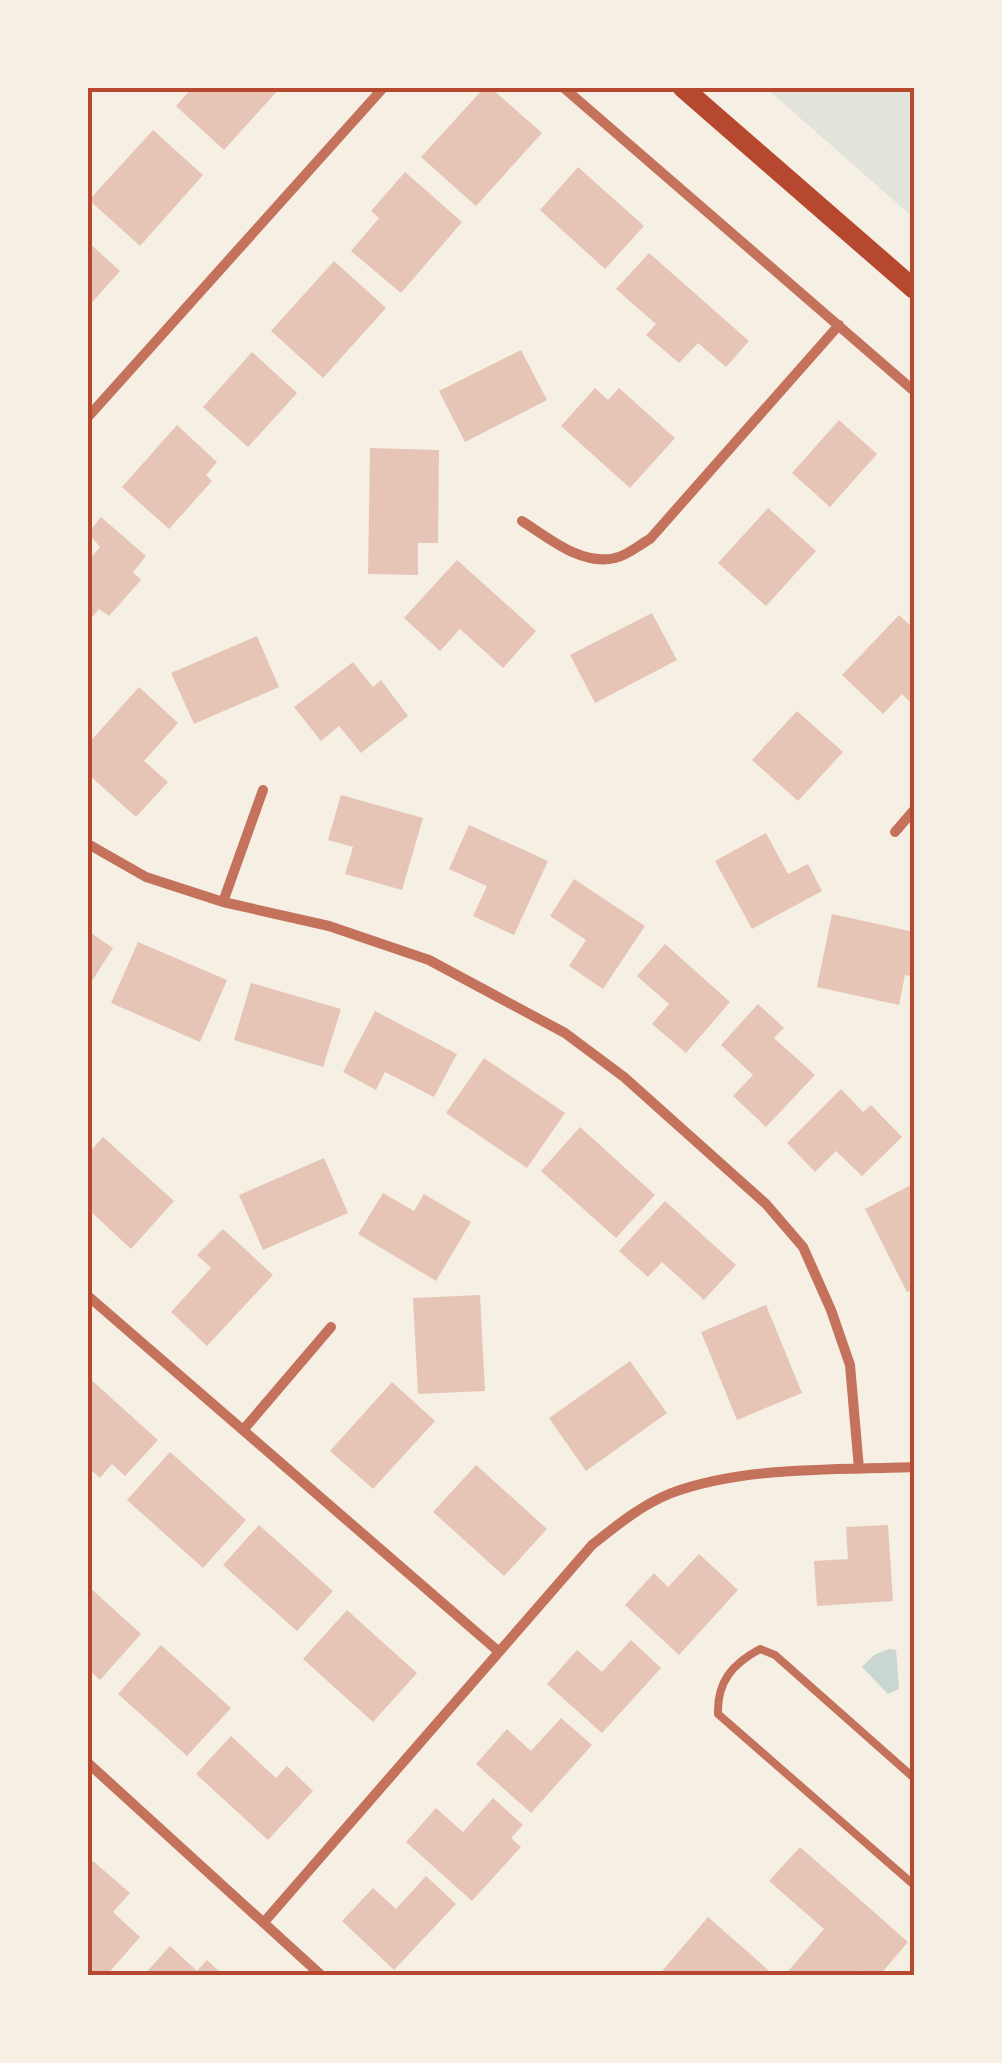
<svg xmlns="http://www.w3.org/2000/svg" width="1002" height="2063" viewBox="0 0 1002 2063" font-family="'Exo 2',sans-serif">
<style>
.green{fill:#e2e4dc}
.water{fill:#c9d6d2}
.building{fill:#e6c5b7}
.lines{fill:none;stroke-linecap:round;stroke-linejoin:round}
.service{stroke:#c5725c;stroke-width:8}
.minor{stroke:#c5725c;stroke-width:10}
.secondary{stroke:#b5482f;stroke-width:20}
.neatline{fill:none;stroke:#b5482f;stroke-width:4}
</style>
<rect width="100%" height="100%" fill="#f6efe4"/>
<path class="green" d="M766,88H914V218Z"/>
<path class="water" d="M889,1649L896,1650L899,1689L888,1694L862,1667L874,1655Z"/>
<path class="building" d="M192,88H280L224,150L176,106Z
M484,88H491L542,133L476,206L421,157Z
M153,130L203,175L140,246L89,200Z
M578,167L644,226L605,269L540,210Z
M405,172L462,222L401,293L351,251L379,218L371,211Z
M88,242L120,271L88,307Z
M649,253L749,341L726,367L698,343L679,363L646,335L656,324L616,289Z
M334,261L386,308L323,378L271,331Z
M521,350L547,400L465,442L439,391Z
M252,352L297,393L248,447L203,407Z
M595,388L608,400L619,388L675,438L630,488L561,426Z
M839,420L877,454L830,507L792,473Z
M177,425L217,462L206,475L212,481L169,529L122,487Z
M370,448L439,450L438,543H418V575L368,574Z
M768,508L816,551L766,606L718,563Z
M101,517L146,556L133,572L141,580L109,616L99,609L88,622V561L100,547L88,533Z
M457,560L536,631L503,668L460,629L440,651L404,618Z
M652,613L677,660L595,703L570,655Z
M899,615L914,629V706L902,694L883,714L842,675Z
M257,636L279,687L194,724L171,673Z
M353,662L373,687L381,680L408,716L361,753L339,726L321,741L294,707Z
M139,687L178,723L144,761L168,782L136,817L88,774V744Z
M797,711L843,752L798,801L752,760Z
M341,795L423,818L402,890L345,874L353,847L328,840Z
M469,825L548,861L514,935L473,916L487,886L449,869Z
M766,833L788,874L808,864L822,891L752,929L715,861Z
M574,879L645,926L603,989L569,966L586,940L550,916Z
M832,914L914,932V977L905,975L899,1005L817,987Z
M88,931L113,948L88,987Z
M138,942L227,980L200,1042L111,1003Z
M665,944L730,1002L686,1053L652,1024L669,1004L637,976Z
M251,983L341,1009L323,1067L234,1040Z
M758,1004L784,1028L774,1038L815,1075L766,1127L733,1096L753,1075L721,1045Z
M375,1011L457,1054L434,1097L385,1072L376,1090L343,1072Z
M484,1058L565,1113L527,1168L446,1113Z
M841,1089L863,1112L871,1105L902,1137L862,1176L836,1151L815,1172L787,1143Z
M580,1127L655,1195L616,1238L541,1171Z
M103,1137L174,1201L131,1249L88,1209V1154Z
M324,1158L348,1213L263,1250L239,1195Z
M911,1185L914,1192V1289L907,1292L865,1209Z
M383,1193L414,1211L424,1194L471,1222L436,1281L358,1234Z
M665,1201L736,1265L704,1300L662,1262L648,1277L619,1251Z
M223,1229L273,1275L207,1346L171,1312L211,1268L197,1255Z
M480,1295L485,1391L418,1394L413,1298Z
M766,1305L802,1393L737,1420L701,1332Z
M630,1361L667,1413L586,1471L549,1418Z
M88,1377L158,1440L125,1476L112,1464L100,1478L88,1467Z
M392,1382L435,1421L373,1489L330,1451Z
M170,1452L246,1520L203,1568L127,1500Z
M476,1465L547,1529L504,1576L433,1512Z
M259,1525L333,1591L297,1631L223,1565Z
M888,1525L893,1601L817,1606L814,1561L848,1559L846,1527Z
M699,1554L738,1590L679,1655L625,1605L654,1573L668,1587Z
M88,1586L141,1634L100,1680L88,1669Z
M347,1610L417,1673L373,1722L303,1659Z
M631,1640L661,1668L602,1733L547,1684L577,1650L602,1672Z
M161,1645L231,1708L187,1756L118,1694Z
M561,1718L592,1745L531,1813L476,1764L507,1729L531,1751Z
M231,1736L276,1778L287,1766L313,1791L268,1840L196,1774Z
M493,1798L523,1825L511,1838L521,1847L472,1901L406,1842L436,1808L463,1832Z
M800,1847L908,1942L879,1976H865L858,1970L853,1976H784L824,1929L769,1881Z
M93,1861L130,1893L113,1912L140,1937L106,1976H92L88,1972V1867Z
M426,1876L456,1904L394,1970L342,1921L373,1888L396,1909Z
M708,1917L775,1976H658Z
M170,1946L197,1971L207,1960L224,1976H143Z"/>
<g class="lines">
<path class="service" d="M914,1778L775,1655L760,1649C732,1664 717,1682 718,1714L914,1885"/>
<path class="minor" d="M564,88L914,391
M88,417L383,88
M522,521C549,538 581,566 615,558C627,556 639,545 650,539L839,325
M895,832L914,810
M88,844L146,877L223,902L329,926L429,960L565,1033L624,1077L766,1204L803,1247L831,1310L850,1365L859,1469
M223,902L263,790
M88,1296L498,1651
M244,1429L331,1327
M88,1763L322,1976
M265,1921L592,1545C616,1526 640,1506 669,1494C741,1466 838,1470 914,1467"/>
<path class="secondary" d="M683,88L914,289"/>
</g>
<rect width="1002" height="2063" fill="none" stroke="#f6efe4" stroke-width="180"/>
<rect x="90" y="90" width="822" height="1883" class="neatline"/>
</svg>
